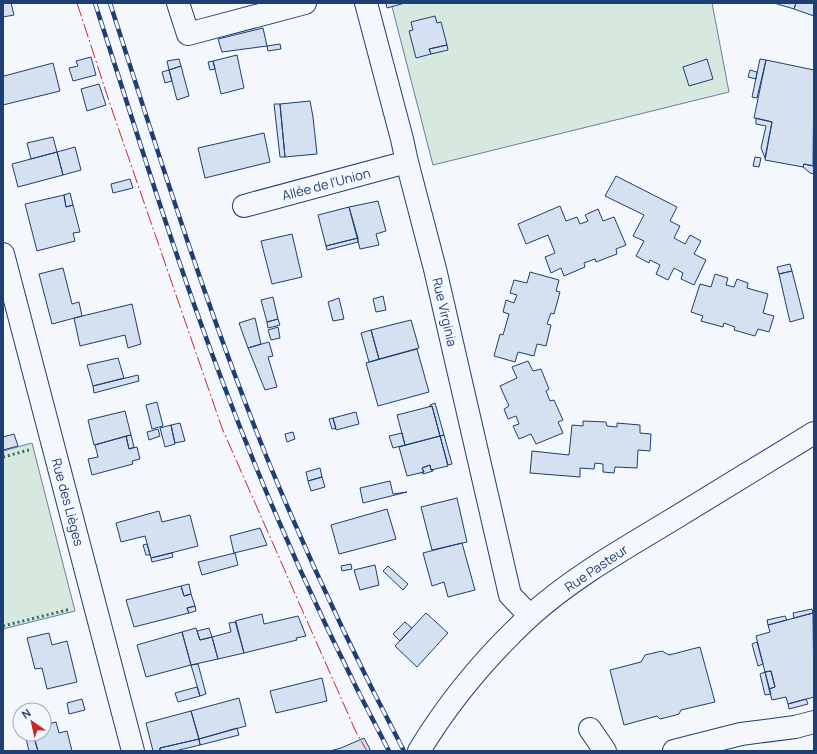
<svg xmlns="http://www.w3.org/2000/svg" width="817" height="754" viewBox="0 0 817 754" font-family="Manrope,sans-serif">
<style>
.green{fill:#d7e8df;stroke:#687fa3}
.building{fill:#d5e0f0;stroke:#1d3f73}
.lines{fill:none;stroke-linecap:round;stroke-linejoin:round}
.minor-casing{stroke:#1d3f73;stroke-width:24}
.minor{stroke:#f4f7fb;stroke-width:22}
.rail-casing{stroke:#1d3f73;stroke-width:4.5}
.rail{stroke:#f4f7fb;stroke-width:3;stroke-dasharray:9;stroke-linecap:butt}
.hedge{stroke:#2c6c60;stroke-width:3;stroke-dasharray:2 3;stroke-linecap:butt}
.power{stroke:#c62828;stroke-width:1;stroke-dasharray:14 3 2 3;stroke-linecap:butt}
.labels{text-anchor:middle;stroke-width:3;stroke-linejoin:round;paint-order:stroke}
.street-label{font-size:13px;fill:#1d3f73;stroke:#f4f7fb}
</style>
<rect width="100%" height="100%" fill="#f4f7fb"/>
<path class="green" d="M391,3H712L729,92L433,165Z
M32,443L75,611L3,629V451Z"/>
<path class="building" d="M3,3H11L14,15L3,17Z
M386,3H405L387,8Z
M774,3H796L794,9Z
M796,3H814V16L794,9Z
M435,16L437,23L441,22L447,45L429,49L431,54L416,58L409,31L413,30L411,22Z
M263,28L267,46L222,52L218,39Z
M280,44L281,49L268,51L267,46Z
M447,45L448,50L431,54L429,49Z
M237,55L244,88L221,94L213,61Z
M91,57L96,75L73,81L69,68L78,66L76,61Z
M179,59L181,66L169,70L167,61Z
M707,59L713,79L689,86L683,67Z
M760,59L766,60L757,98L752,97Z
M766,60L814,70L813,166L804,164L803,167L765,160L772,122L754,118Z
M213,61L215,69L210,70L208,62Z
M53,63L60,91L3,105V74L4,76Z
M181,66L189,96L177,100L169,70Z
M169,70L172,81L165,83L162,72Z
M750,70L757,72L756,79L748,77Z
M99,84L106,105L87,111L81,89Z
M310,101L313,117L317,154L285,157L280,104Z
M274,104H280L285,157H280Z
M756,118L772,122L765,158L761,148L766,126L756,124Z
M264,133L270,162L205,178L198,148Z
M53,137L57,152L31,159L27,143Z
M75,147L81,170L63,175L57,152Z
M57,152L63,175L18,187L12,164Z
M755,157L761,158L759,167L753,166Z
M804,164L814,166V174L810,173L803,167Z
M616,176L677,207L670,221L680,226L674,238L685,244L690,235L701,241L694,254L706,260L694,285L681,279L683,273L674,268L668,280L656,274L660,265L650,260L649,263L636,256L644,241L633,236L644,215L605,196Z
M130,179L133,188L113,193L111,184Z
M70,193L73,205L66,207L64,195Z
M64,195L66,207L73,205L80,232L73,233L75,241L37,251L25,204Z
M378,201L386,231L376,234L379,245L360,249L349,207Z
M560,206L566,221L577,217L580,224L588,221L585,215L598,209L603,221L614,217L626,245L616,249L617,254L596,262L595,259L584,263L585,267L564,276L561,268L551,273L545,257L555,253L548,235L526,244L518,224Z
M349,207L358,238L326,246L318,215Z
M292,234L302,277L272,284L261,241Z
M358,238V242L327,250L326,246Z
M790,264L792,271L779,274L777,267Z
M63,268L72,304L79,302L82,316L52,324L39,274Z
M792,271L804,318L790,322L779,274Z
M530,272L559,280L556,291L560,292L554,314L551,313L547,324L551,325L546,346L537,344L534,356L518,352L515,362L494,356L500,334L503,335L509,314L503,312L506,300L514,303L517,295L510,293L514,280L527,283Z
M715,274L728,278L726,285L734,287L737,279L748,283L747,288L768,294L763,313L774,316L769,332L758,329L755,336L734,330L735,327L724,323L723,327L701,321L703,316L691,312L700,284L711,287Z
M383,296L386,310L376,312L373,299Z
M273,297L278,319L267,322L261,300Z
M339,298L344,319L333,321L328,302Z
M132,304L141,344L128,348L125,335L80,346L74,318Z
M255,318L261,344L248,348L239,323Z
M278,319L280,325L268,328L267,322Z
M411,320L419,348L379,359L371,330Z
M278,327L280,338L271,340L268,330Z
M371,330L379,359L369,362L361,333Z
M269,342L273,356L268,357L277,387L265,390L248,348Z
M417,349L429,392L378,406L366,363Z
M118,358L124,378L93,386L87,365Z
M528,361L533,371L541,369L549,389L546,391L550,401L554,400L563,420L558,422L563,433L536,444L531,434L519,439L513,426L519,424L516,416L508,419L504,409L509,406L500,386L517,378L512,367Z
M138,375L139,381L94,393L93,386Z
M157,402L163,426L152,429L146,405Z
M435,403L444,435L440,436L432,406L430,407V405Z
M432,406L440,436L405,445L397,415Z
M125,411L131,435L94,445L88,420Z
M356,412L359,424L336,430L333,418Z
M333,418L336,428L332,429L329,419Z
M583,421L606,422L607,426L617,427V423L640,425V433L651,434L650,451L638,450L637,468L615,467L614,473L603,472V464L595,463L594,469L580,468V477L530,473L532,451L569,455L572,425L583,426Z
M180,423L185,441L175,443L171,425Z
M171,425L175,444L165,447L160,428Z
M158,429L160,436L149,440L147,432Z
M293,432L295,439L287,442L285,434Z
M402,433L405,445L393,448L389,436Z
M14,434L18,446L3,450V437Z
M131,435L134,447L129,449L126,436Z
M444,435L452,464L448,465L440,436Z
M126,436L129,449L137,447L140,459L132,461L133,464L92,475L88,459L98,457L95,445Z
M440,436L448,466L431,470L430,465L422,468L424,472L407,476L399,447Z
M430,465L431,470H433V471L423,474L422,472H424L422,468Z
M320,468L322,477L308,481L306,472Z
M322,477L325,487L311,491L308,481Z
M390,481L393,494L407,492L363,503L360,488Z
M457,498L467,542L432,550L421,507Z
M387,509L396,539L339,554L331,525Z
M159,511L162,522L190,515L198,546L151,558L145,536L121,542L116,523Z
M260,528L267,545L234,553L230,536Z
M462,543L475,590L448,597L444,582L432,586L423,553Z
M147,544L150,555H146L143,545Z
M172,553L173,557L152,562L151,558Z
M235,553L238,565L202,575L198,562Z
M351,564L352,569L342,571L341,566Z
M375,565L379,585L360,590L354,570Z
M388,566L408,584L403,590L383,571Z
M189,584L191,594L184,596L181,586Z
M181,586L184,596L191,594L195,606L187,608L189,613L134,627L126,600Z
M195,606L196,611L189,613L187,608Z
M812,609L813,613L794,618L793,613Z
M426,613L448,633L417,667L395,646Z
M813,613L814,697L788,704L786,697L772,700L769,689L775,687L771,671L765,672L756,636L770,632L768,625Z
M262,614L264,624L298,616L306,636L296,638L297,640L244,653L235,621Z
M785,616L787,620L768,625L767,620Z
M236,622L244,653L218,659L212,637L231,632L229,623Z
M405,622L412,628L400,641L393,634Z
M196,628L200,640L212,637L218,659L191,665L182,632Z
M209,628L212,637L200,640L197,631Z
M182,632L191,665L146,677L137,645Z
M49,633L52,645L67,641L77,682L47,689L42,668L35,669L27,638Z
M757,642L763,664L758,666L752,644Z
M700,647L715,702L681,710L679,714L676,715L660,719L657,716L624,725L610,670L641,662L645,655L662,651L669,655Z
M198,664L206,694L200,696L191,665Z
M771,671L775,687L769,689L765,672Z
M765,672L771,694L765,695L760,674Z
M322,678L327,701L276,713L270,691Z
M197,687L200,696L178,702L175,693Z
M239,698L246,726L199,739L191,711Z
M82,699L85,710L69,714L67,703Z
M806,699L808,704L789,709L788,704Z
M191,711L199,739L160,748V751H153L146,723Z
M56,722L59,733L67,731L72,751H38L33,734H44V725Z
M237,728L239,735L200,745L199,739Z
M25,734H33L38,751H29Z
M364,738L370,749L369,751H330L341,748Z
M199,739L200,745L175,751H160V748Z"/>
<g class="lines">
<g class="minor-casing">
<path id="minor" d="M178,3L188,34L305,3
M366,3L402,139L407,162L435,269L510,595L530,616
M244,206L407,162
M3,254L133,751
M590,729L605,751
M419,751C449,701 487,656 530,616C572,578 622,550 670,521C718,492 766,462 814,433
M674,751L741,734L795,727L814,722"/>
</g>
<use href="#minor" class="minor"/>
<g class="rail-casing">
<path id="rail" d="M95,3C136,130 175,258 223,383C270,508 326,632 389,751
M110,3C159,156 207,309 267,458C308,558 354,656 404,751"/>
</g>
<use href="#rail" class="rail"/>
<path class="hedge" d="M3,457L29,450
M3,626L71,609"/>
<path class="power" d="M77,3L110,104L222,428L356,732L367,751"/>
</g>
<g class="labels">
<g class="street-label">
<text transform="translate(326 184) rotate(-15)" y="5">Allée de l'Union</text>
<text transform="translate(445 312) rotate(77)" y="5">Rue Virginia</text>
<text transform="translate(68 502) rotate(75)" y="5">Rue des Lièges</text>
<text transform="translate(596 568) rotate(-34)" y="5">Rue Pasteur</text>
</g>
</g>
<rect width="817" height="754" fill="none" stroke="#1d3f73" stroke-width="8"/>
<g transform="translate(32 722) rotate(326)"><circle r="19" fill="#f4f7fb" stroke="#9eadc5"/>
<path d="M0-3L7 15L0 10L-7 15Z" fill="#c62828"/>
<text y="-6" font-size="11" font-weight="bold" text-anchor="middle" fill="#1d3f73">N</text>
</g>
</svg>
